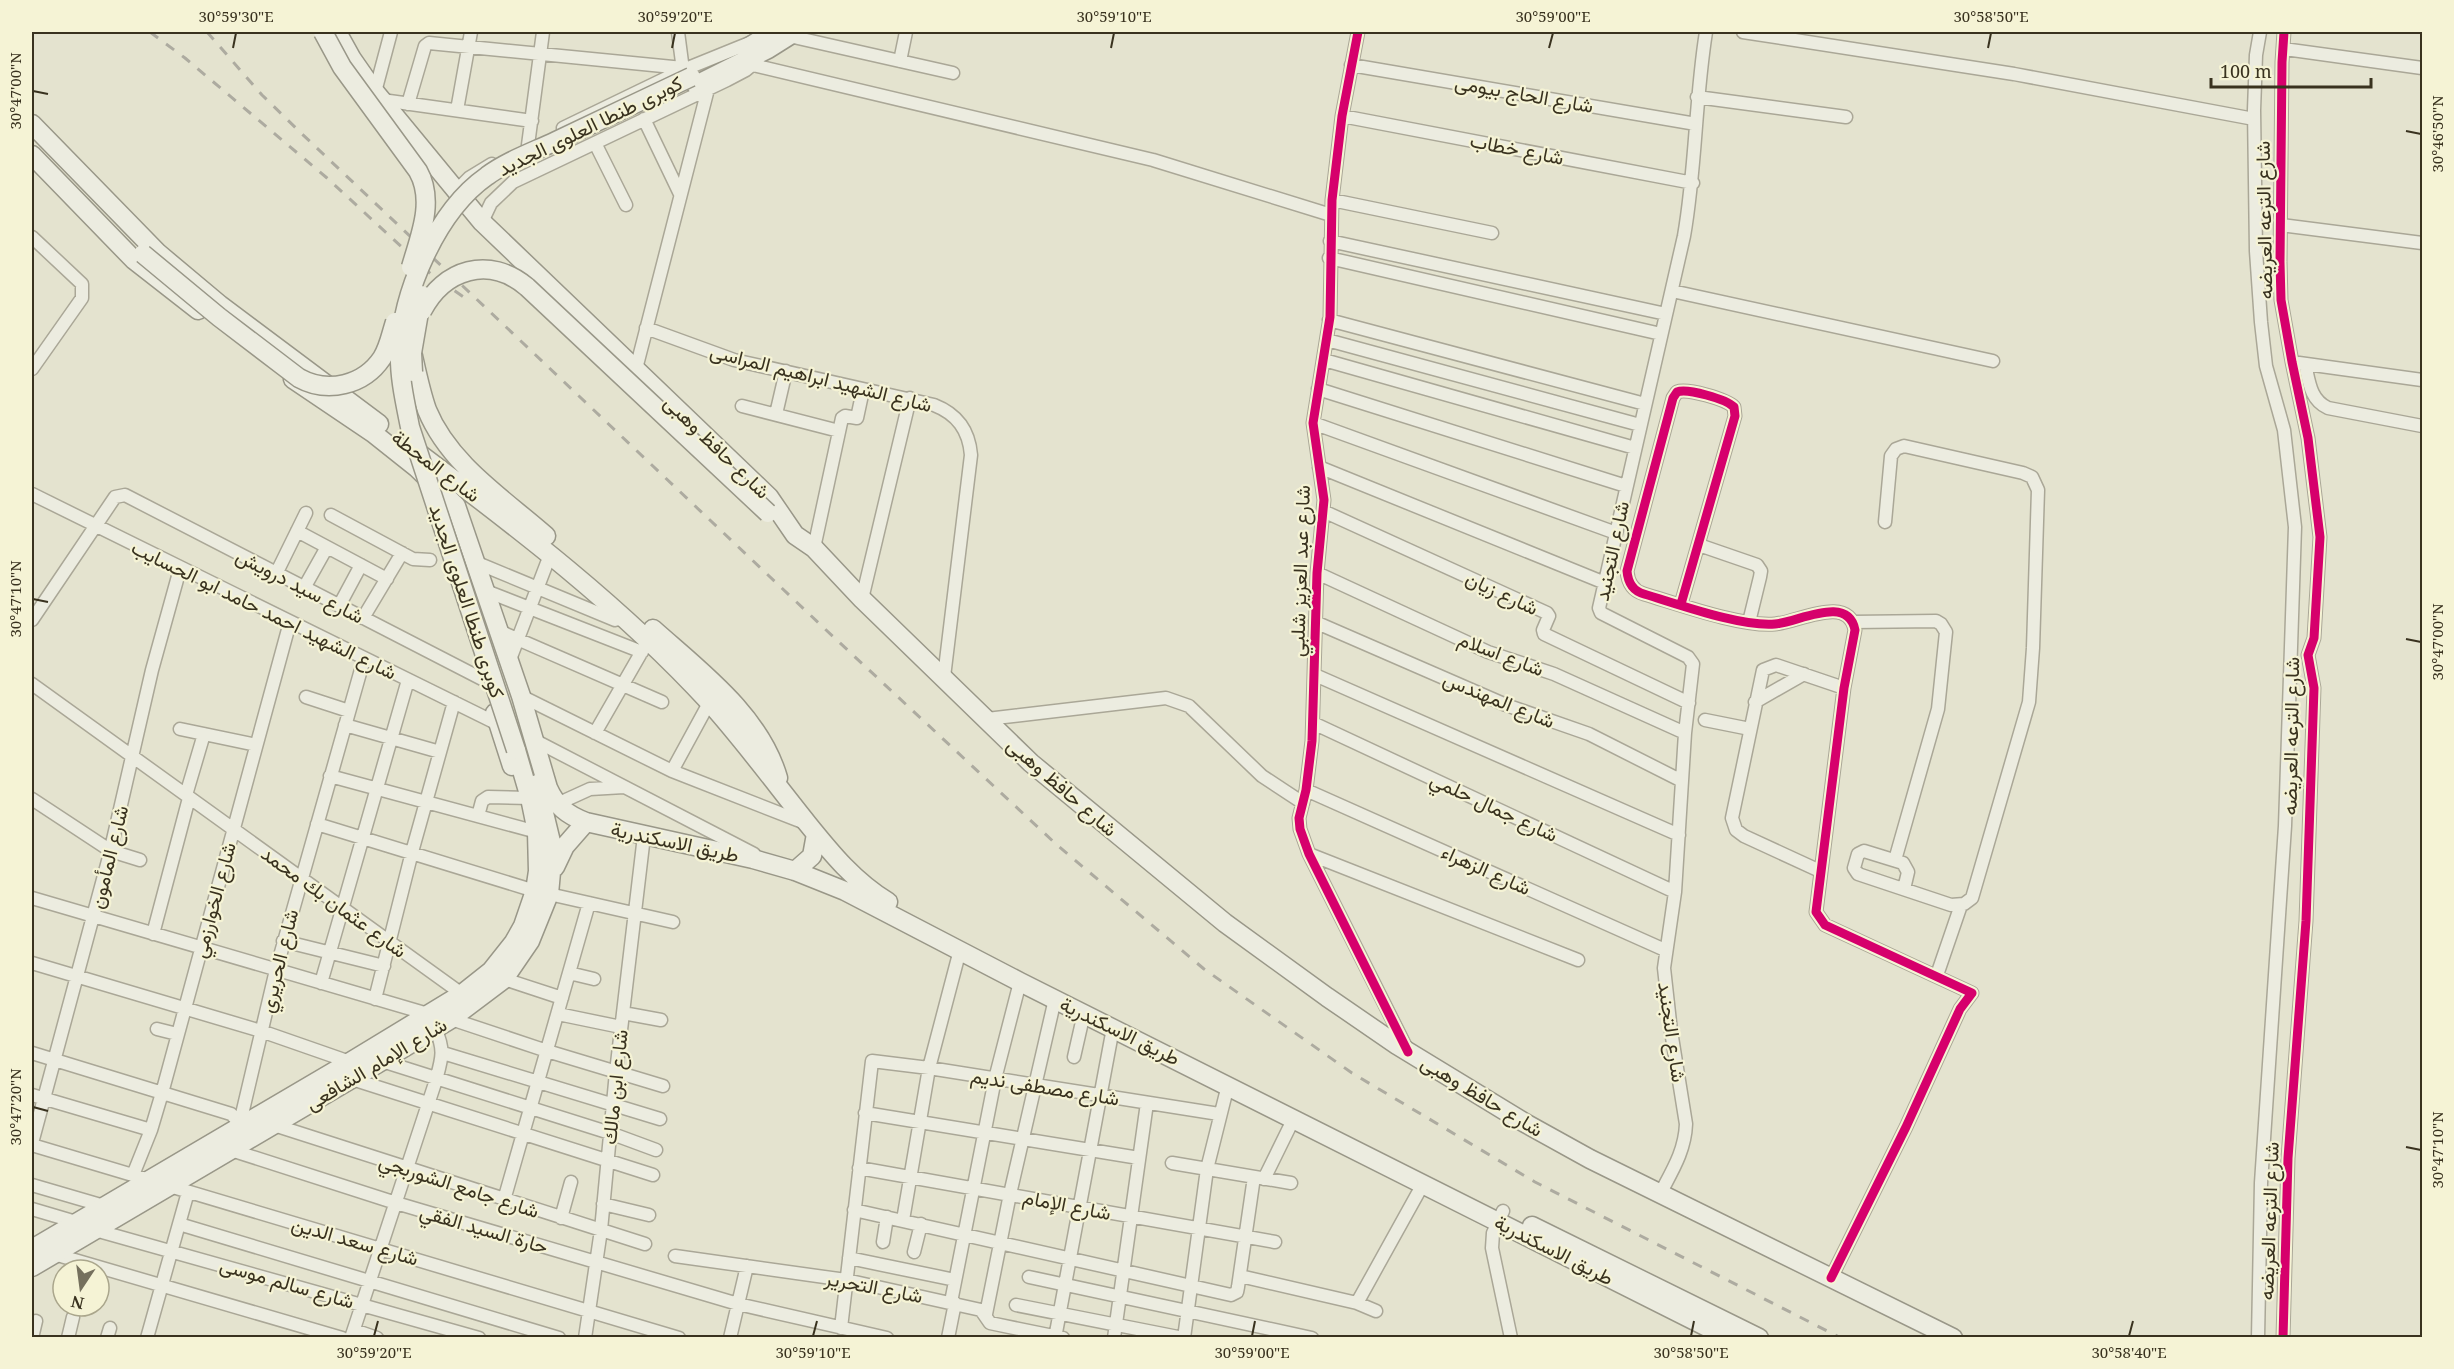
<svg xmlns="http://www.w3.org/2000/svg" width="2454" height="1369" viewBox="0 0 2454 1369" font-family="'Noto Serif',Vazirmatn,serif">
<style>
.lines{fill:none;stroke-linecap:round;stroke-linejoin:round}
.minor-casing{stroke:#aaa797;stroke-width:15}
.secondary-casing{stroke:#999788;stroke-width:21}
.minor{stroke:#ecece0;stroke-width:12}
.secondary{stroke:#ecece0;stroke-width:18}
.rail{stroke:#adaba0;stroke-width:3;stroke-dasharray:10 10;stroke-linecap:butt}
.secondary-bridge-casing{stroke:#999788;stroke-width:21;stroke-linecap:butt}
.secondary-bridge{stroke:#ecece0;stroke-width:18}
.cycleway-casing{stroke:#f5f3d5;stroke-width:13}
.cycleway{stroke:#d6006c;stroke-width:9}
.ticks{fill:none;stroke:#39321f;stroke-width:2}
.labels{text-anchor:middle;stroke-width:4.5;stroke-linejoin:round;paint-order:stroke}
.street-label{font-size:20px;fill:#39321f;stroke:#f5f3d5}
.neatline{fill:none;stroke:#39321f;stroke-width:2}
.ticks-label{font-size:15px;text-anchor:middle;fill:#39321f}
</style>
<rect width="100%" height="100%" fill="#e4e3cf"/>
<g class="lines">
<g class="minor-casing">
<path id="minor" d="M678,32L683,70
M1358,32L1342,116L1332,200L1330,317L1313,423L1324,500L1317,573L1312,741L1306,790L1299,818L1300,829L1309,854L1407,1049
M1743,32L2014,74L2254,119
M789,36L953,73
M2284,49L2422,68
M900,61L906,32
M753,65L1153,160L1331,215
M1351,65L1696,124
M375,92L391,32
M1697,97L1846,117
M382,100L532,121
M408,104L425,46L429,43L683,68
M457,110L471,32
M1342,116L1693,183
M644,119L680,194
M563,128L683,70L752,42
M595,143L626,205
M528,145L543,32
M456,191L469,178L492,164
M1332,200L1492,233
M482,222L491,203L513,182L727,80L746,70L758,60
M2281,225L2422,243
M32,237L82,284V298L32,369
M1330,241L1666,314
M1329,258L1661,334
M1672,291L1993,361
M1329,320L1645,404
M646,328L734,360L934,405C957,414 969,430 971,455L944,677
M1327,340L1640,425
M1324,360L1635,448
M2299,363L2422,380
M2305,364C2309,381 2310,400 2328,408L2422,426
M636,369L708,89
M1318,389L1626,486
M742,406L839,431
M776,414L786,371
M1313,423L1616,533
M1319,467L1605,583
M32,494L498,724
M1323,511L1547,613L1549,616L1543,630L1544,634L1689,703
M331,515L413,559L430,560
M1885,522L1891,456L1896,449L1904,446L2023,473L2032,477L2038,490L2033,648L2029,702L1972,898L1964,904L1951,905L1858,874L1854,868L1858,854L1864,851L1903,863L1908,872L1904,889
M297,531L387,579
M1699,545L1757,565L1761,571L1760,577L1749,622
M814,548L842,418L845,416L857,418L863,390
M475,562L615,620L624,618
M1317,573L1488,652L1554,674L1685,733
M276,574L306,513
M304,588L327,547
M486,591L642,652
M862,599L910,398
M1681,604L1735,416L1734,407C1726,399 1687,388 1677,392L1673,398L1627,571C1628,583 1633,591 1644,594C1678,604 1741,627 1775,624C1799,622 1848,594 1855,630L1844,688L1816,912L1825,925L1972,993L1960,1009L1906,1127L1831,1278
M339,606L361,565
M363,618L402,553
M32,620L115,497L125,495L484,680
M1315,622L1506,705L1589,734L1682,781
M1853,622L1936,621L1941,624L1946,632L1938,709L1895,860
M499,631L662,702
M509,662L550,555
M1315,675L1679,835
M32,684L462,994
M521,696L672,771L805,823
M306,697L349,711
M1755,702L1804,674
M987,719L1166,698L1189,706L1262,776L1303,803
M1705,720L1750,729
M1313,723L1675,892
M345,725L440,752
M180,729L256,745
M595,733L645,646
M534,740L754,854
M672,771L709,703
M330,776L537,832
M1306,790L1665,950
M186,795L204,734
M32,799L111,851L140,860
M557,804L590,789L624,787
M478,816L482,801L488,797L530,798
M317,824L535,891
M1309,854L1578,960
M1820,871L1744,836L1736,830L1732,818L1763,670L1776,665L1844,688
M549,894L673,922
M32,898L428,1014
M153,934L189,798
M283,941L384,966
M32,963L261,1031L350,1062
M569,973L594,979
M1937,975L1961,905
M504,979L562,998
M321,983L408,680
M375,999L412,852L454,702
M623,1013L661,1020
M558,1014L621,1027
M451,1019L547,1051L663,1086
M157,1029L177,1034
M32,1053L231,1114L236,1119L239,1127
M443,1053L660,1119
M1074,1057L1084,1013
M382,1061L610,1133L656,1150
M352,1079L653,1175
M32,1095L151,1130
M865,1113L1139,1158
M274,1125L645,1244
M239,1127L276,970L364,659
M32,1143L109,857L152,670L180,569
M32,1145L679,1338
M231,1150L396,1203L738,1304L887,1338
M1172,1163L1291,1183
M859,1168L1275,1242
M133,1175L151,1130L162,1093L290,622
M1264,1179L1294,1118
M32,1185L104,1206
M1660,1194C1672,1171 1685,1151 1686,1124L1671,1031L1664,968L1675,892L1685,733L1693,664L1688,657L1601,613L1599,608L1684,236C1696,168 1695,100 1706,32
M504,1200L589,903
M603,1204L649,1215
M32,1209L76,1222
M854,1210L1231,1295L1237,1292L1238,1287L1254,1177
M1503,1211L1493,1233L1492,1248L1511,1338
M561,1218L571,1182
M903,1220L929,1068L960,950
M179,1224L559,1338
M95,1230L479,1338
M883,1242L887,1217
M914,1252L921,1224
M54,1254L342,1338
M675,1256L846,1280L981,1310L990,1323L1063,1338
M849,1258L955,1280
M1240,1276L1357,1303L1376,1311
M1029,1277L1312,1338
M951,1302L995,1079L1020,982
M1357,1303L1423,1184
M1016,1305L1183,1338
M986,1314L1010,1194L1055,999
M841,1328L872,1061L929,1068L1219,1114
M354,1330L377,1338
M32,1338L36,1321
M68,1338L73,1317
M107,1338L110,1328
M147,1338L188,1192
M351,1338L436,1080C442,1058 445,1050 435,1028
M585,1338L601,1230L616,1072L644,836
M730,1338L747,1266
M948,1338L955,1303
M1055,1338L1113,1028
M1114,1338L1147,1103
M1184,1338L1207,1169L1228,1085
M2258,1338L2261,1183L2285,826L2295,527L2284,430L2266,366L2261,322L2256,251L2254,110L2256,55L2260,32
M2283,1338L2288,1158L2306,921L2314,688L2308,655L2314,638L2320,537L2308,438L2292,362L2281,300L2280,262L2282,62L2284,32"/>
</g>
<g class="secondary-casing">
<path id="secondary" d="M337,32L352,59L375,92L482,222L769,497L795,535L814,548L862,599L1031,763L1225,923L1327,997L1397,1045L1525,1123L1590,1159L1953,1338
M746,49L772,32
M696,85L768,49L795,32
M32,124L158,253L220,305L379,424
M32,155L134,260L198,310
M413,356C417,374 421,393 427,410C449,464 504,499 546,536
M293,379L373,433L417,468L456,506L521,696L548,788C556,806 567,815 586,822L753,859L795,871L845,891L1020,982L1729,1338
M413,449C517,527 622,607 710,703C744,741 775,783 807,823C832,854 854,881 888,902
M653,629C700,671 760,715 778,778
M495,713L512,766
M555,867L565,846L586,822
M795,871L812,856L816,834
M1532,1226L1759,1338
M32,1249L350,1062L462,994L491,971L514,942L523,926L535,891L538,871L537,832L530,798L516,750
M32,1267L382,1061L451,1019L504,979L530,941L549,894L553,850L537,784"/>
</g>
<use href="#minor" class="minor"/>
<use href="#secondary" class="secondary"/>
<path class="rail" d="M150,32L185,58L327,178L432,275L468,300
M207,32L262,95L300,132L825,629L1057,845L1204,969L1352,1073L1535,1182L1841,1338"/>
<g class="secondary-bridge-casing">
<path id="secondary-bridge" d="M323,32L342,67L418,171C435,201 420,236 411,267
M143,254L219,317L299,378C328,394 364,385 382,358C389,347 391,334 395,322
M422,311C444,269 489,255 527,287L768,513
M413,372L412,353L422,295
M516,750L410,427C405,402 399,376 400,351C402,292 437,211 487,176C507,161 533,152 556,141C601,120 646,98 691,77"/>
</g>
<use href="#secondary-bridge" class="secondary-bridge"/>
<g class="cycleway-casing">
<path id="cycleway" d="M1358,32L1342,116L1332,200L1330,317L1313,423L1324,500L1317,573L1312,741L1306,790L1299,818L1300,829L1309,854L1408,1052
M1681,604L1735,416L1734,407C1726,399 1687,388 1677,392L1673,398L1627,571C1628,583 1633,591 1644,594C1678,604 1741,627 1775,624C1799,622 1848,594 1855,630L1844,688L1816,912L1825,925L1972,993L1960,1009L1906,1127L1831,1278
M2283,1338L2288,1158L2306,921L2314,688L2308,655L2314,638L2320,537L2308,438L2292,362L2281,300L2280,262L2282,62L2284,32"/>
</g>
<use href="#cycleway" class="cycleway"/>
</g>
<path class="ticks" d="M233,48L236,33M672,48L675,33M1111,48L1114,33M1549,48L1553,33M1988,48L1991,33M33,91L48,94M2406,131L2421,134M33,599L48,602M2406,639L2421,642M33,1107L48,1111M2406,1147L2421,1150M374,1336L378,1321M813,1336L817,1321M1252,1336L1255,1321M1691,1336L1694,1321M2129,1336L2133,1321"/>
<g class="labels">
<g class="street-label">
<text transform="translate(1524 94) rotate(10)" y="7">شارع الحاج بيومى</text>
<text transform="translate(590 126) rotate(-26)" y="7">كوبرى طنطا العلوى الجديد</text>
<text transform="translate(1517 149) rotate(11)" y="7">شارع خطاب</text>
<text transform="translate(2264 220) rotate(-91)" y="7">شارع الترعه العريضه</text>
<text transform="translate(821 378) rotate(14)" y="7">شارع الشهيد ابراهيم المراسى</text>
<text transform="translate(717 447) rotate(44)" y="7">شارع حافظ وهبى</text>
<text transform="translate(436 466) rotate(37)" y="7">شارع المحطة</text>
<text transform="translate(1612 551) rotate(-78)" y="7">شارع التجنيد</text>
<text transform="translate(1300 571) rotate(-88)" y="7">شارع عبد العزيز شلبي</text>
<text transform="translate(300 586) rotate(27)" y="7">شارع سيد درويش</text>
<text transform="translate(1502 593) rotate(25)" y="7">شارع زيان</text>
<text transform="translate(467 601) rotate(72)" y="7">كوبرى طنطا العلوى الجديد</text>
<text transform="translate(264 610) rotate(26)" y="7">شارع الشهيد احمد حامد ابو الحسايب</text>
<text transform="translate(1501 654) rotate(21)" y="7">شارع اسلام</text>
<text transform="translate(1499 700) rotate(22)" y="7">شارع المهندس</text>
<text transform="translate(2291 736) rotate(-89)" y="7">شارع الترعه العريضه</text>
<text transform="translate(1062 787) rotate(41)" y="7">شارع حافظ وهبى</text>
<text transform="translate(1494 807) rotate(25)" y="7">شارع جمال حلمي</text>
<text transform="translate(675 842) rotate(12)" y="7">طريق الاسكندرية</text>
<text transform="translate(109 857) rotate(-76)" y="7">شارع المأمون</text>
<text transform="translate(1486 870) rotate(24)" y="7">شارع الزهراء</text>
<text transform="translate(214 900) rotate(-75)" y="7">شارع الخوارزمي</text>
<text transform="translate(334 902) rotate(36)" y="7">شارع عثمان بك محمد</text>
<text transform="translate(279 961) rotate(-76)" y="7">شارع الحريري</text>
<text transform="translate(1120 1031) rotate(26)" y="7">طريق الاسكندرية</text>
<text transform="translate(1672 1032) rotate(82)" y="7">شارع التجنيد</text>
<text transform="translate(376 1064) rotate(-31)" y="7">شارع الإمام الشافعى</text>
<text transform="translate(615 1087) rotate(-84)" y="7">شارع ابن مالك</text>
<text transform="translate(1045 1087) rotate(9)" y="7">شارع مصطفى نديم</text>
<text transform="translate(1482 1096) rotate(31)" y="7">شارع حافظ وهبى</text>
<text transform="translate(459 1186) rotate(18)" y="7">شارع جامع الشوربجي</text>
<text transform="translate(1067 1205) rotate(11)" y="7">شارع الإمام</text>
<text transform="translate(2269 1221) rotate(-88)" y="7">شارع الترعه العريضه</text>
<text transform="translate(484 1229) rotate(16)" y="7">حارة السيد الفقي</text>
<text transform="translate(355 1241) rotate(16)" y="7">شارع سعد الدين</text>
<text transform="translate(1554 1250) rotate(27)" y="7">طريق الاسكندرية</text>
<text transform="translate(287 1283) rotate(16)" y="7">شارع سالم موسى</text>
<text transform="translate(874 1287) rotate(11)" y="7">شارع التحرير</text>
</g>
</g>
<rect width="2454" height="1369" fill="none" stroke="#f5f3d5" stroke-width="66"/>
<g transform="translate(81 1288) rotate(193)"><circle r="28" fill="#f5f3d5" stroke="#aaa68c" stroke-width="1.5"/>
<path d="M0-4.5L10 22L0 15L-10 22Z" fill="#75705d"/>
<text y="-9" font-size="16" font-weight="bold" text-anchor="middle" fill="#39321f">N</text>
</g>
<path d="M2211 78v9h160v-9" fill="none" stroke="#39321f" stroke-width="3"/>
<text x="2220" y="78" font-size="18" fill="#39321f" stroke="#f5f3d5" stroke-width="4.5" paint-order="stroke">100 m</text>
<rect x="33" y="33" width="2388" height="1303" class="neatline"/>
<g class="ticks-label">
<text x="236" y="22">30°59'30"E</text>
<text x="675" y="22">30°59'20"E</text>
<text x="1114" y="22">30°59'10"E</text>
<text x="1553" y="22">30°59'00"E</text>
<text x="1991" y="22">30°58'50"E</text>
<text transform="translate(16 91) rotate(-90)" y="5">30°47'00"N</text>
<text transform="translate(2438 134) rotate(-90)" y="5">30°46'50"N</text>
<text transform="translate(16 599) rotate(-90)" y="5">30°47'10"N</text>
<text transform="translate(2438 642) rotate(-90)" y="5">30°47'00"N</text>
<text transform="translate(16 1107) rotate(-90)" y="5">30°47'20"N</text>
<text transform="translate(2438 1150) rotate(-90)" y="5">30°47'10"N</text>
<text x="374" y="1358">30°59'20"E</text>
<text x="813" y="1358">30°59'10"E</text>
<text x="1252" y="1358">30°59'00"E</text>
<text x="1691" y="1358">30°58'50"E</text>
<text x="2129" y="1358">30°58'40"E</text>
</g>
</svg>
